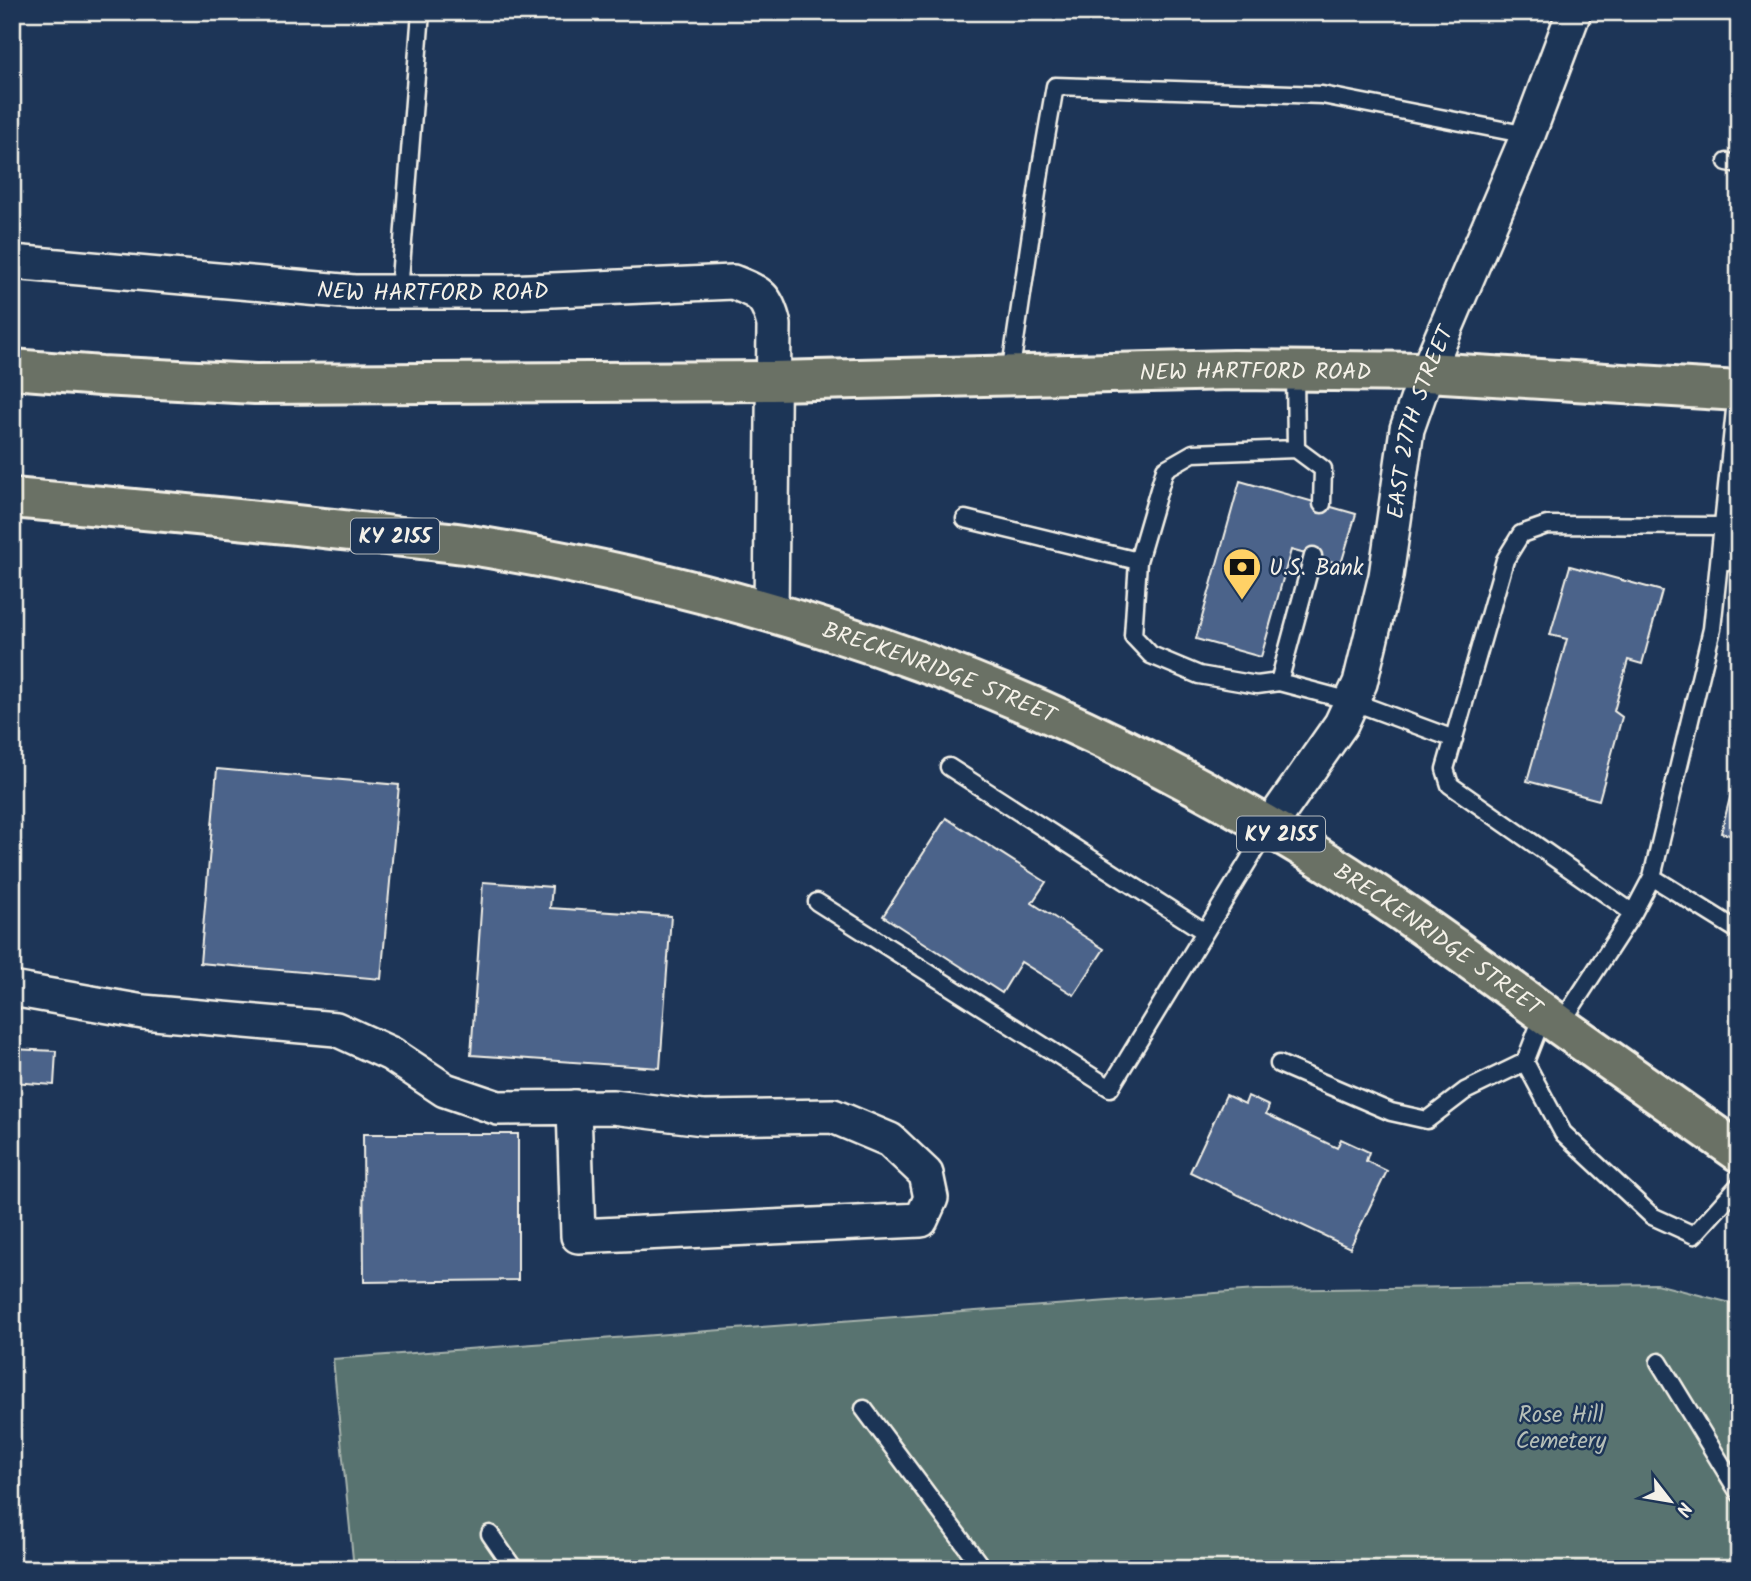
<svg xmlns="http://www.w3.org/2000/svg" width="1751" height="1581" viewBox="0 0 1751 1581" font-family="Kalam,sans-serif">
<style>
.green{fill:#597370;stroke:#a6b2ac;stroke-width:2}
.building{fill:#4b648a;stroke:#f4f1e8;stroke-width:2}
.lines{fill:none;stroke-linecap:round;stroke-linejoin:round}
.service-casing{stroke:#f4f1e8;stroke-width:21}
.minor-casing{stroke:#f4f1e8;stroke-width:38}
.primary-casing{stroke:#f4f1e8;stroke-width:44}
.service{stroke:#1d3557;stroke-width:16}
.minor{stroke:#1d3557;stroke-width:33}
.primary{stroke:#6b7165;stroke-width:38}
.labels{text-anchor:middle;stroke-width:5;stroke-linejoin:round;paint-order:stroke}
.shield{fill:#1d3557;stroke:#b4b9bc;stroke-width:2}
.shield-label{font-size:21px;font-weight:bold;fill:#f4f1e8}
.street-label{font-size:23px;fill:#f4f1e8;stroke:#1d3557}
.poi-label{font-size:23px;fill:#f4f1e8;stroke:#1d3557;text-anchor:start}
.park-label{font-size:23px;fill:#b6bfb8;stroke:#1d3557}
</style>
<rect width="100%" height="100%" fill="#1d3557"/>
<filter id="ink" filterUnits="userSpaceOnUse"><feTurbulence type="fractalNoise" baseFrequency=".0143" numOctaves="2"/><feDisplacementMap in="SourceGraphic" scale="14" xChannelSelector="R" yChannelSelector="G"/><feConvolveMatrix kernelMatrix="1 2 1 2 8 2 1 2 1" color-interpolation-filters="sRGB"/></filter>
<g filter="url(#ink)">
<path class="green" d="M1656,1284L1739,1305V1569H354L333,1359L1256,1290Z"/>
<path class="building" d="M1240,481L1356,514L1341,564L1291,550L1261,657L1196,639Z
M1570,566L1662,591L1642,664L1628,660L1614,711L1622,717L1599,800L1527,781L1567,639L1550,635Z
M1739,762V837L1721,833Z
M217,769L399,785L381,979L200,963Z
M946,818L1046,882L1032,903L1104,949L1074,995L1021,962L1002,993L883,916Z
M483,882L552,887L550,908L671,916L660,1068L471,1055Z
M12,1049L56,1051L54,1085L12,1082Z
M1226,1095L1245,1104L1248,1096L1269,1106L1266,1114L1337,1148L1341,1139L1369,1152L1366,1161L1387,1171L1350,1248L1190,1172Z
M363,1134H518V1280L364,1282Z"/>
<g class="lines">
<g class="service-casing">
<path id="service" d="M1727,162L1739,164
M399,292L421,12
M1295,371L1296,449
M1010,375L1041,166L1055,86L1322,95L1528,135
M1322,504L1323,469L1296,449L1193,453L1165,469L1138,561L1133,636L1151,655L1199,675L1257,685L1279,682L1351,701L1454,739
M965,519L1138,561
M1720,560L1739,562
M1279,682L1313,556
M949,767L1205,932
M1652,877L1739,931
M817,902L1110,1088L1269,827
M1633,913L1450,785L1445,769L1505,560L1521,534L1547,525L1723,526
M1544,1013L1525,1062L1563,1133L1652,1216L1694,1235L1739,1185
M1560,1025L1633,913L1652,877L1712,629L1737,391
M1279,1064L1391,1112L1427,1120L1465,1091L1525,1062
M1659,1362L1739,1493
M864,1409L983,1569
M490,1534L514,1569"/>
</g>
<g class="minor-casing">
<g id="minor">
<path id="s1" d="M12,262L354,292H507L733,282C760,293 767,295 774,325L771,613"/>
<path id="s2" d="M1269,827L1341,724L1360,683L1386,576L1407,429L1427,372L1528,135L1574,12"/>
<path d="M12,989L143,1012L336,1029L391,1054L445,1090L498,1108L613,1107L703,1118L833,1116L890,1140L926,1174L931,1198L921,1220L578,1236L574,1107"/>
</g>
</g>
<g class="primary-casing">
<g id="primary">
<path id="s3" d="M12,369L101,376L255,384L773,381L1233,370L1427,372L1739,391"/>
<path id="s4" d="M12,498C125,508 238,518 351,531C389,536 427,539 464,544C705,582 948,656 1164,769C1237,807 1308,848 1376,894C1439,936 1500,981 1561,1026C1620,1068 1680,1110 1739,1152"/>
</g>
</g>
<use href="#service" class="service"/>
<use href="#minor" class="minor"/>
<use href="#primary" class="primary"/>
</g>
</g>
<defs>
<g id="bank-pin" transform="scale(2.0125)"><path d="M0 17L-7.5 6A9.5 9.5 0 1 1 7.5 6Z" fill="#ffd166" stroke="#1d3557"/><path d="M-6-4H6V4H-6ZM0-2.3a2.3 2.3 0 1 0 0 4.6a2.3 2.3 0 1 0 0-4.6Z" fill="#111"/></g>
</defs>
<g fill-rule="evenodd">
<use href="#bank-pin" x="1242" y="567"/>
</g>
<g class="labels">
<g class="shield">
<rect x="351" y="518.5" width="88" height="35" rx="5"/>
<rect x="1237" y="816.5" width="88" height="35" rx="5"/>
</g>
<g class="shield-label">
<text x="395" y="543">KY 2155</text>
<text x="1281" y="841">KY 2155</text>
</g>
<g class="street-label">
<text dy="8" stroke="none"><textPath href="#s1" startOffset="422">NEW HARTFORD ROAD</textPath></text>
<text dy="8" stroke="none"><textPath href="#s3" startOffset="1244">NEW HARTFORD ROAD</textPath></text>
<text dy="8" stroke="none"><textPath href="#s2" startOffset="439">EAST 27TH STREET</textPath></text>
<text dy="8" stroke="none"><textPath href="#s4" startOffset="948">BRECKENRIDGE STREET</textPath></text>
<text dy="8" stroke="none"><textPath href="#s4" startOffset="1516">BRECKENRIDGE STREET</textPath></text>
</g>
<g class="poi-label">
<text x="1269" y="575">U.S. Bank</text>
</g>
<g class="park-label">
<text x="1561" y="1422">Rose Hill<tspan x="1561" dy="26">Cemetery</tspan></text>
</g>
</g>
<rect width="1751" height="1581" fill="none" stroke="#1d3557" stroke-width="42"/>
<rect x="21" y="21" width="1709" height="1539" fill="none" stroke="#f4f1e8" stroke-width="2.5" filter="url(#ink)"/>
<g transform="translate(1670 1501) rotate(121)" stroke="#1d3557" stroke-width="5" paint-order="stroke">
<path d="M0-5L12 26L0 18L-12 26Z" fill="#f4f1e8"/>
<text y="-10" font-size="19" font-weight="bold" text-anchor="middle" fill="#f4f1e8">N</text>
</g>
</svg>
